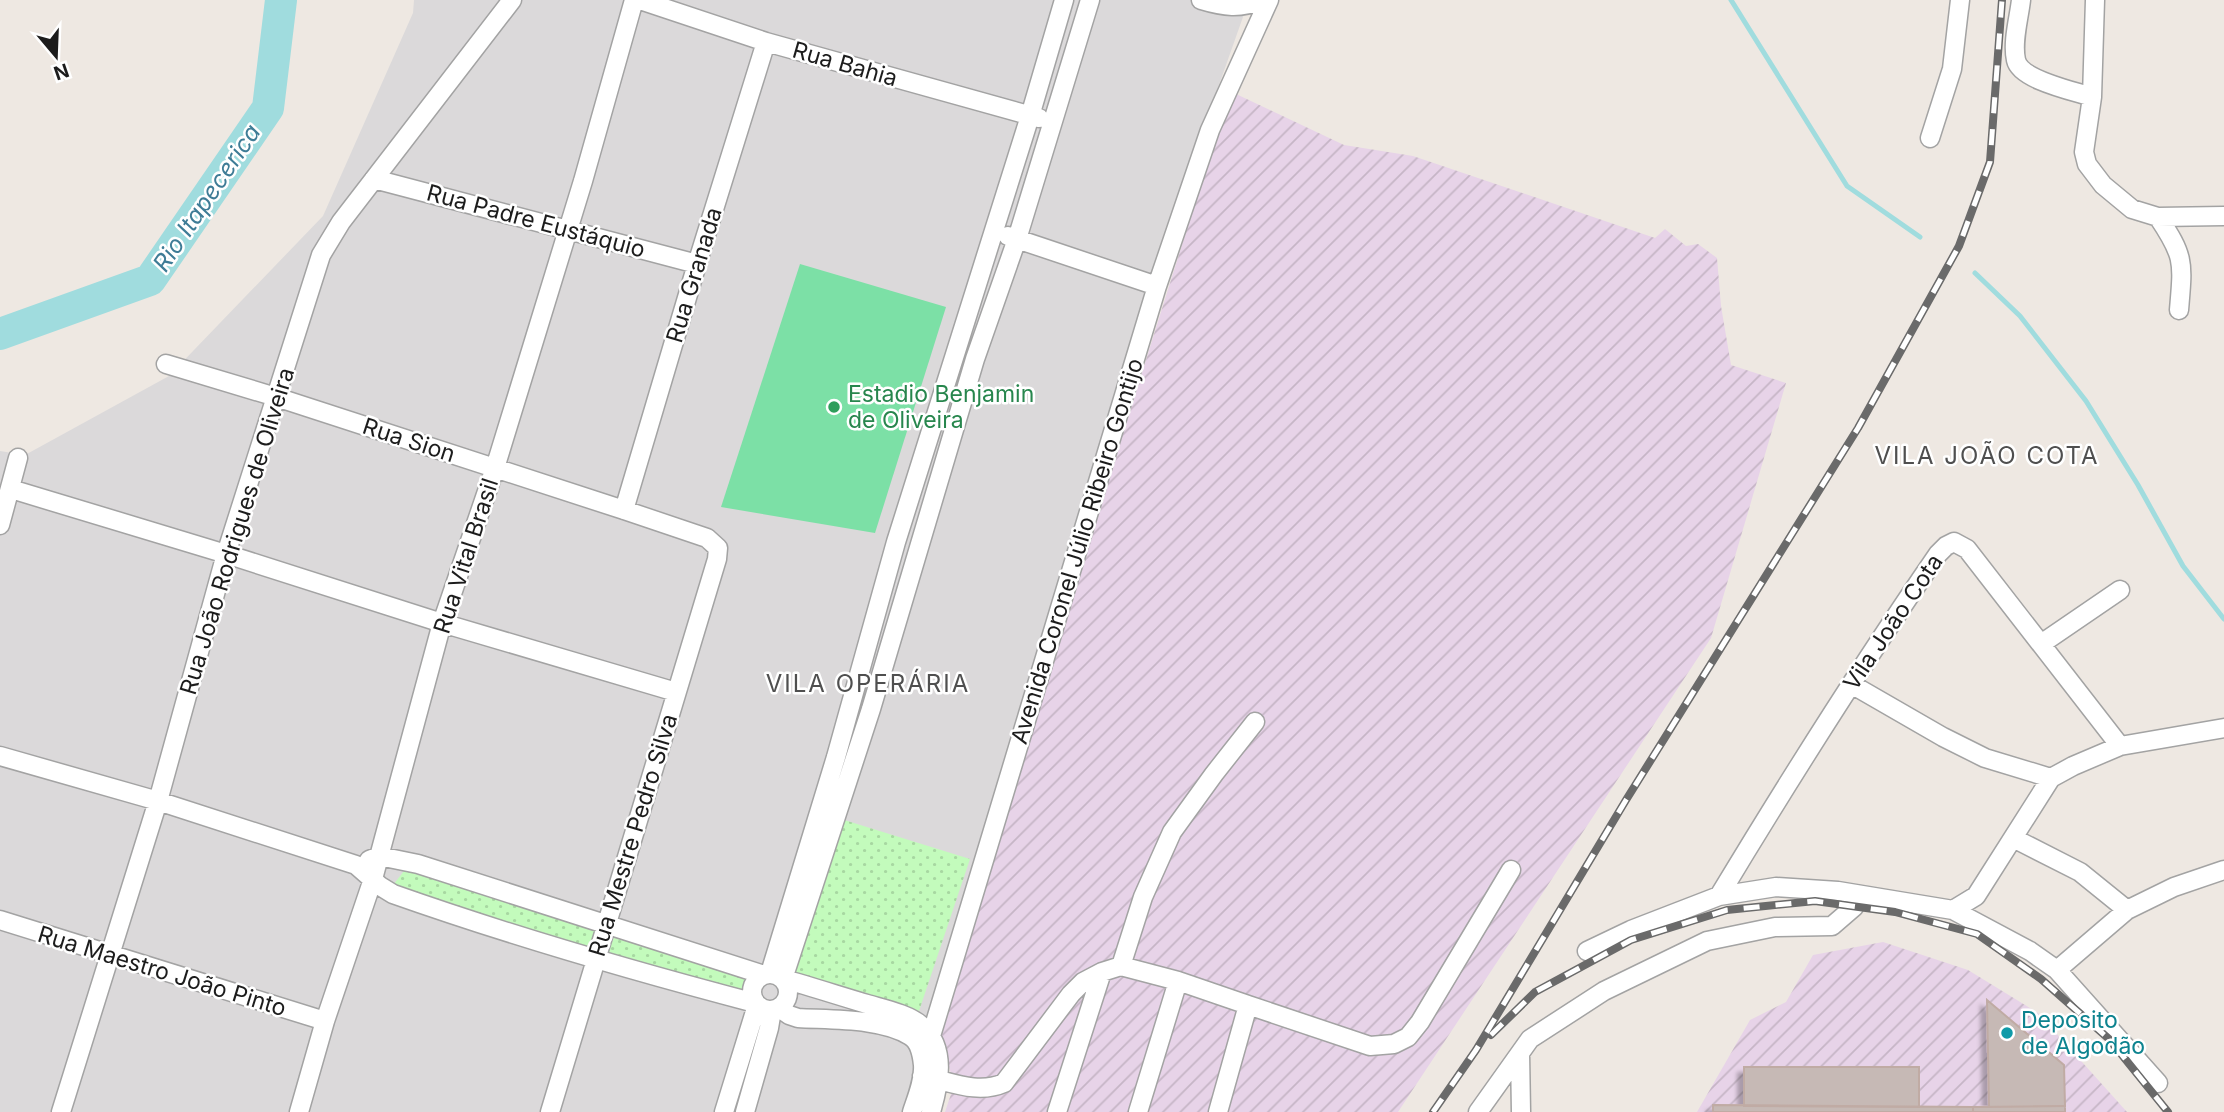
<svg xmlns="http://www.w3.org/2000/svg" width="2224" height="1112" viewBox="0 0 2224 1112" font-family="Inter,sans-serif">
<style>
.residential{fill:#dbd9da}
.industrial{fill:url(#industrial-furrows)}
.park{fill:url(#park-dots)}
.pitch{fill:#7ce0a6}
.lines{fill:none;stroke-linecap:round;stroke-linejoin:round}
.stream{stroke:#a0dcde;stroke-width:5}
.river{stroke:#a0dcde;stroke-width:32}
.building{fill:#c6b9b5;stroke:#c0aba4;stroke-width:2;filter:url(#shadow)}
.minor-casing{stroke:#a3a3a3;stroke-width:21}
.minor{stroke:#fff;stroke-width:18}
.rail-casing{stroke:#6a6a6a;stroke-width:8}
.rail{stroke:#fff;stroke-width:5;stroke-dasharray:16;stroke-linecap:butt}
.leisure-dot{fill:#2e9e5b;stroke:#fff;stroke-width:2.5}
.culture-dot{fill:#0f9aa8;stroke:#fff;stroke-width:2.5}
.labels{text-anchor:middle;stroke-width:5;stroke-linejoin:round;paint-order:stroke}
.street-label{font-size:23px;fill:#1c1c1c;stroke:#fff}
.leisure-label{font-size:23px;fill:#27864d;stroke:#fff;text-anchor:start}
.culture-label{font-size:23px;fill:#0d838f;stroke:#fff;text-anchor:start}
.water-label{font-size:24px;font-style:italic;fill:#3e7c96;stroke:#fff}
.neighbourhood-label{font-size:24px;letter-spacing:2px;fill:#4f4f4f;stroke:#fff}
</style>
<defs>
<pattern id="industrial-furrows" width="10" height="10" patternUnits="userSpaceOnUse" patternTransform="scale(1.75)"><rect width="10" height="10" fill="#e7d3e8"/><path d="M-1 1l2-2M0 10L10 0M9 11l2-2" fill="none" stroke="#c6b5c6"/></pattern>
<pattern id="park-dots" width="8" height="8" patternUnits="userSpaceOnUse" patternTransform="scale(1.75)"><rect width="8" height="8" fill="#c3fbbc"/><path d="M2 2h.1M6 6h.1" fill="none" stroke="#a7d7a1" stroke-width="1.8" stroke-linecap="round"/></pattern>
<filter id="shadow"><feDropShadow dx="-6" dy="6" stdDeviation="2" flood-color="#0004"/></filter>
</defs>
<rect width="100%" height="100%" fill="#eee8e2"/>
<path class="residential" d="M414,0H1249L1144,297L927,1032L906,1112H0V451L25,455L169,376L323,216L413,13Z"/>
<path class="industrial" d="M1234,93L1344,145L1413,156L1655,238L1665,229L1686,246L1698,244L1717,258L1721,306L1731,365L1786,383L1711,638L1398,1112H945L954,1085L938,1025L1216,136Z
M1883,942L1968,970L2038,1013L2127,1112H1697L1750,1020L1786,1002L1813,955Z"/>
<path class="park" d="M841,819L970,859L919,1011L791,975Z
M407,867L601,929L591,956L390,889Z
M616,933L750,975L745,998L606,956Z"/>
<path class="pitch" d="M800,264L946,307L875,533L721,507Z"/>
<g class="lines">
<path class="stream" d="M1731,0L1847,186L1920,237
M1975,273L2020,316L2086,401L2138,485L2183,566L2224,619"/>
<path class="river" d="M0,334L150,280L268,108L281,0"/>
</g>
<path class="building" d="M1987,1000L2064,1065L2065,1106L1989,1107Z
M1744,1067H1919V1107L1744,1106Z
M1713,1105L1973,1107V1112H1713Z
M2065,1106V1112H1973V1107Z"/>
<g class="lines">
<g class="minor-casing">
<path id="minor" d="M640,0L766,42L1039,118
M1201,0C1224,7 1240,9 1262,0
M2021,0C2019,18 2012,42 2016,60C2020,80 2074,91 2092,97
M2095,0L2092,97L2084,152L2087,164L2103,185L2132,209L2158,217L2224,216
M1930,138L1952,69L1960,0
M374,179L697,264
M2158,217C2185,257 2183,262 2179,310
M1008,236L1157,286
M166,364L276,397L624,510L707,538L718,548L717,559L550,1112
M11,489L226,554L442,623L676,692
M624,510L697,264L766,42
M0,525L18,458
M2041,644L2120,590
M1851,684L1943,737L1985,758L2051,778
M0,756L158,801L356,865L380,886L393,894C512,936 633,971 755,1003
M2013,838L2080,872L2127,910
M369,860L379,856L418,864L764,975
M1719,896C1789,780 1861,666 1938,554L1946,546L1954,542L1967,549L2120,746
M1953,910L1976,896L2051,778L2073,766L2120,746L2224,728
M0,920L325,1021
M1587,951L1631,930L1719,896L1776,887L1838,891L1953,910L2030,951L2057,970L2127,910L2174,887L2224,870
M1121,966L1143,897L1172,832L1214,774L1255,722
M2057,970L2158,1083
M770,973L836,757L896,542L1030,116L1064,0
M752 992a18 18 0 1 1 36 0a18 18 0 1 1-36 0Z
M783,979L871,709L975,359L1017,239L1090,0
M784,979C812,987 840,996 867,1004C884,1009 909,1014 922,1026C947,1048 939,1085 931,1112
M1248,1005L1370,1046L1394,1044L1408,1037L1420,1022L1511,870
M779,1008L789,1015L798,1018C830,1020 882,1018 910,1036C919,1041 922,1055 923,1065C924,1080 917,1097 912,1112
M1520,1053L1521,1112
M922,1056L931,1036L1157,286L1210,130L1269,0
M922,1076C949,1081 977,1095 1004,1083L1071,994L1083,982L1102,972L1121,966L1178,981L1248,1005L1218,1112
M61,1112L158,801L226,554L321,255L341,222L512,0
M299,1112L325,1021L373,879L442,623L495,468L583,181L634,0
M724,1112L757,1005
M745,1112L769,1028L772,1010
M1057,1112L1102,972
M1138,1112L1178,981
M1478,1112L1530,1039L1604,991L1707,941L1775,927L1832,926L1854,907L1861,895"/>
</g>
<use href="#minor" class="minor"/>
<g class="rail-casing">
<path id="rail" d="M1491,1035L1535,992L1631,940L1727,910L1815,901L1895,912L1977,934L2041,979L2109,1039L2168,1112
M1433,1112L1476,1050L1626,800L1858,428L1959,246L1990,162L2002,0"/>
</g>
<use href="#rail" class="rail"/>
</g>
<circle class="leisure-dot" cx="834" cy="407" r="7"/>
<circle class="culture-dot" cx="2007" cy="1033" r="7"/>
<g class="labels">
<g class="street-label">
<text transform="translate(845 64) rotate(16)" y="8">Rua Bahia</text>
<text transform="translate(536 221) rotate(15)" y="8">Rua Padre Eustáquio</text>
<text transform="translate(694 275) rotate(-73)" y="8">Rua Granada</text>
<text transform="translate(409 440) rotate(18)" y="8">Rua Sion</text>
<text transform="translate(237 531) rotate(-73)" y="8">Rua João Rodrigues de Oliveira</text>
<text transform="translate(1077 551) rotate(-73)" y="8">Avenida Coronel Júlio Ribeiro Gontijo</text>
<text transform="translate(466 556) rotate(-72)" y="8">Rua Vital Brasil</text>
<text transform="translate(1893 622) rotate(-56)" y="8">Vila João Cota</text>
<text transform="translate(633 835) rotate(-73)" y="8">Rua Mestre Pedro Silva</text>
<text transform="translate(162 971) rotate(17)" y="8">Rua Maestro João Pinto</text>
</g>
<g class="leisure-label">
<text x="848" y="402">Estadio Benjamin<tspan x="848" dy="26">de Oliveira</tspan></text>
</g>
<g class="culture-label">
<text x="2021" y="1028">Deposito<tspan x="2021" dy="26">de Algodão</tspan></text>
</g>
<g class="water-label">
<text transform="translate(207 198) rotate(-56)" y="8">Rio Itapecerica</text>
</g>
<g class="neighbourhood-label">
<text x="1987" y="464">VILA JOÃO COTA</text>
<text x="868" y="692">VILA OPERÁRIA</text>
</g>
</g>
<g transform="translate(56 56) rotate(161)" stroke="#ffffff" stroke-width="5" paint-order="stroke">
<path d="M0-5L12 26L0 18L-12 26Z" fill="#1c1c1c"/>
<text y="-10" font-size="19" font-weight="bold" text-anchor="middle" fill="#1c1c1c">N</text>
</g>
</svg>
